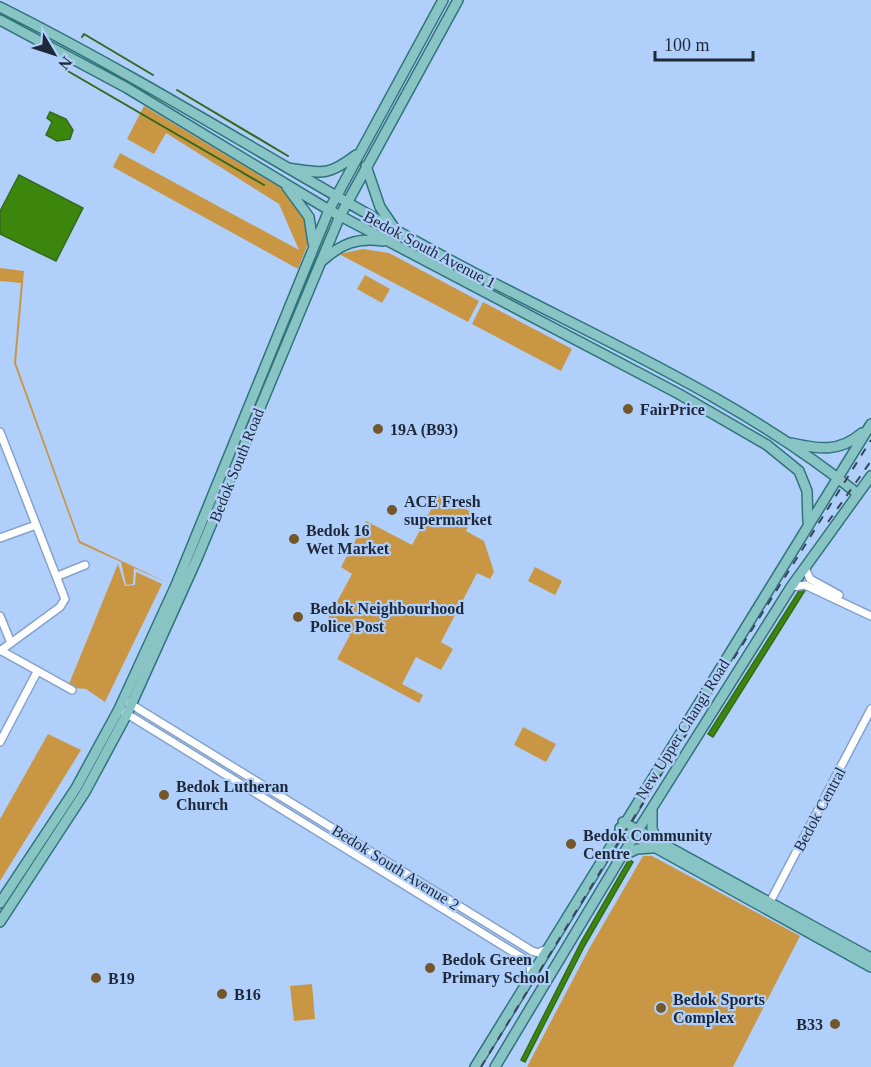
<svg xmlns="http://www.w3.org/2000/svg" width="871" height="1067" viewBox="0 0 871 1067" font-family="Georgia,serif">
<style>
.green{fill:#c99644}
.water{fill:#3d860e;stroke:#336a1b;stroke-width:1.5}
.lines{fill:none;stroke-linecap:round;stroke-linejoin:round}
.stream{stroke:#336a1b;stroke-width:2}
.minor-casing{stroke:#85a2cc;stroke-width:10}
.major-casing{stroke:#30747b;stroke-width:12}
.minor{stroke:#fff;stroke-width:7}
.major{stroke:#89c4c5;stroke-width:9}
.rail{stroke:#37465b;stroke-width:2;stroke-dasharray:8 8;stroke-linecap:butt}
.poi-dot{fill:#73572a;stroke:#b0cffa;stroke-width:2}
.labels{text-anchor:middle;stroke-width:4.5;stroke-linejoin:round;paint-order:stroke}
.street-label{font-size:16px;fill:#1d2939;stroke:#b0cffa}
.poi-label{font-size:16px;font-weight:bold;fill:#1d2939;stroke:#b0cffa;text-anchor:start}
</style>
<rect width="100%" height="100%" fill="#b0cffa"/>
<path class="green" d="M144,106L281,188L304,219L307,228V246L298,269L113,167L120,153L299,250L279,204L166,133L154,154L127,139Z
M363,249L389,253L479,301L468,322L339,254Z
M0,268L24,271L16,363L80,541L166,582L134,568L133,584L126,585L121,562L79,543L14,363L21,283L0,281Z
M365,275L390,289L382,303L357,289Z
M483,302L572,349L561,371L472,324Z
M439,495L475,514L466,531L484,541L494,572L490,579L477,573L441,642L453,649L441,670L416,657L402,684L423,695L419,703L337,659L350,635L326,622L352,574L341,567L366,521L412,545Z
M118,564L125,586L135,585L136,572L162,584L105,702L86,689L75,688L69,684Z
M535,567L562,581L555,595L528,581Z
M523,727L556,744L546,762L514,745Z
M48,734L81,750L0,881V819Z
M643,856H652L800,936L733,1067H527L589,949Z
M312,984L315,1019L294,1021L290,986Z"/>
<path class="water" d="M50,112L66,119L73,130L70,139L57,141L46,135L52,122L47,118Z
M19,175L83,208L56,261L0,234V211Z
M802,586L806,589L713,737L708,734Z
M629,859L633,862L585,945L525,1062L521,1060L581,942Z"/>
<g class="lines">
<path class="stream" d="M82,37L84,34L153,75
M66,70L264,185
M177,90L288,156"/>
<g class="minor-casing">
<path id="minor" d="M0,432L65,599L60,607L0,651
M0,538L36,525
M805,568L810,579L839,595
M58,576L85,565
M791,587L805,585L871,616
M0,616L11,643
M0,650L72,690
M129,703L532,951L538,953L547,949
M124,712L526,960L530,965L531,975
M0,742L37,672
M769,904L871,709"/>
</g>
<g class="major-casing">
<path id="major" d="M0,7C154,84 298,178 450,260C587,334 736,395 858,494
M0,20L127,88L329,210L679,394L767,445L799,471L807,491L808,522
M366,166L380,207L395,229
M288,168C322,173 327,177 356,155
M287,187L309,217L313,243
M322,261C341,244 357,237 383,241
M791,443C818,449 839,453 862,433
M652,810V829L658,842
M623,822L871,958
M620,828L871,967
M622,856L637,849L652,848
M0,903L76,788L119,709L176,585L329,210L443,0
M0,922L85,792L127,714L196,561L340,216L458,0
M475,1067L871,424
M495,1067L618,862L791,587L871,476"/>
</g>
<use href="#minor" class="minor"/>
<use href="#major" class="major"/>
<path class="rail" d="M828,522L871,461
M481,1067L616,846L871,440"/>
</g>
<g class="poi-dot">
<circle cx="628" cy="409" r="6"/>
<circle cx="378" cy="429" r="6"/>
<circle cx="392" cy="510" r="6"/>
<circle cx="294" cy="539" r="6"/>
<circle cx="298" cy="617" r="6"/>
<circle cx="164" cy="795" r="6"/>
<circle cx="571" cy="844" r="6"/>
<circle cx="430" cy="968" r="6"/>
<circle cx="96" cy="978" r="6"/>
<circle cx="222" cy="994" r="6"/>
<circle cx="661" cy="1008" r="6"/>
<circle cx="835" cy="1024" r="6"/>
</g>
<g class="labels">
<g class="street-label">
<text transform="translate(430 249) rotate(28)" y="6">Bedok South Avenue 1</text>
<text transform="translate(236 465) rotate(-68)" y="6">Bedok South Road</text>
<text transform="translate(682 729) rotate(-58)" y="6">New Upper Changi Road</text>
<text transform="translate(819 809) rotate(-62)" y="6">Bedok Central</text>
<text transform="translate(396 867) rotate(32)" y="6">Bedok South Avenue 2</text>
</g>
<g class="poi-label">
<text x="640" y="415">FairPrice</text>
<text x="390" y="435">19A (B93)</text>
<text x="404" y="507">ACE Fresh<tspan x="404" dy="18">supermarket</tspan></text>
<text x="306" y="536">Bedok 16<tspan x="306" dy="18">Wet Market</tspan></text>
<text x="310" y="614">Bedok Neighbourhood<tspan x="310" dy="18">Police Post</tspan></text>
<text x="176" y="792">Bedok Lutheran<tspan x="176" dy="18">Church</tspan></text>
<text x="583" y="841">Bedok Community<tspan x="583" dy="18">Centre</tspan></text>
<text x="442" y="965">Bedok Green<tspan x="442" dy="18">Primary School</tspan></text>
<text x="108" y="984">B19</text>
<text x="234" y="1000">B16</text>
<text x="673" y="1005">Bedok Sports<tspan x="673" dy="18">Complex</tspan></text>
<text x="823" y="1030" text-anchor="end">B33</text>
</g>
</g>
<g transform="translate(54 54) rotate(129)" stroke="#b0cffa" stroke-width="4.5" paint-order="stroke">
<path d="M0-4.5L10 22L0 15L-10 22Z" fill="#1d2939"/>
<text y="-9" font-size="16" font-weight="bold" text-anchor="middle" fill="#1d2939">N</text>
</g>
<path d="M655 51v9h98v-9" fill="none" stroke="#1d2939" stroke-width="3"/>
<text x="664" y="51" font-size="18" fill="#1d2939" stroke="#b0cffa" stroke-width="4.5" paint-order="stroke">100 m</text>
</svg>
